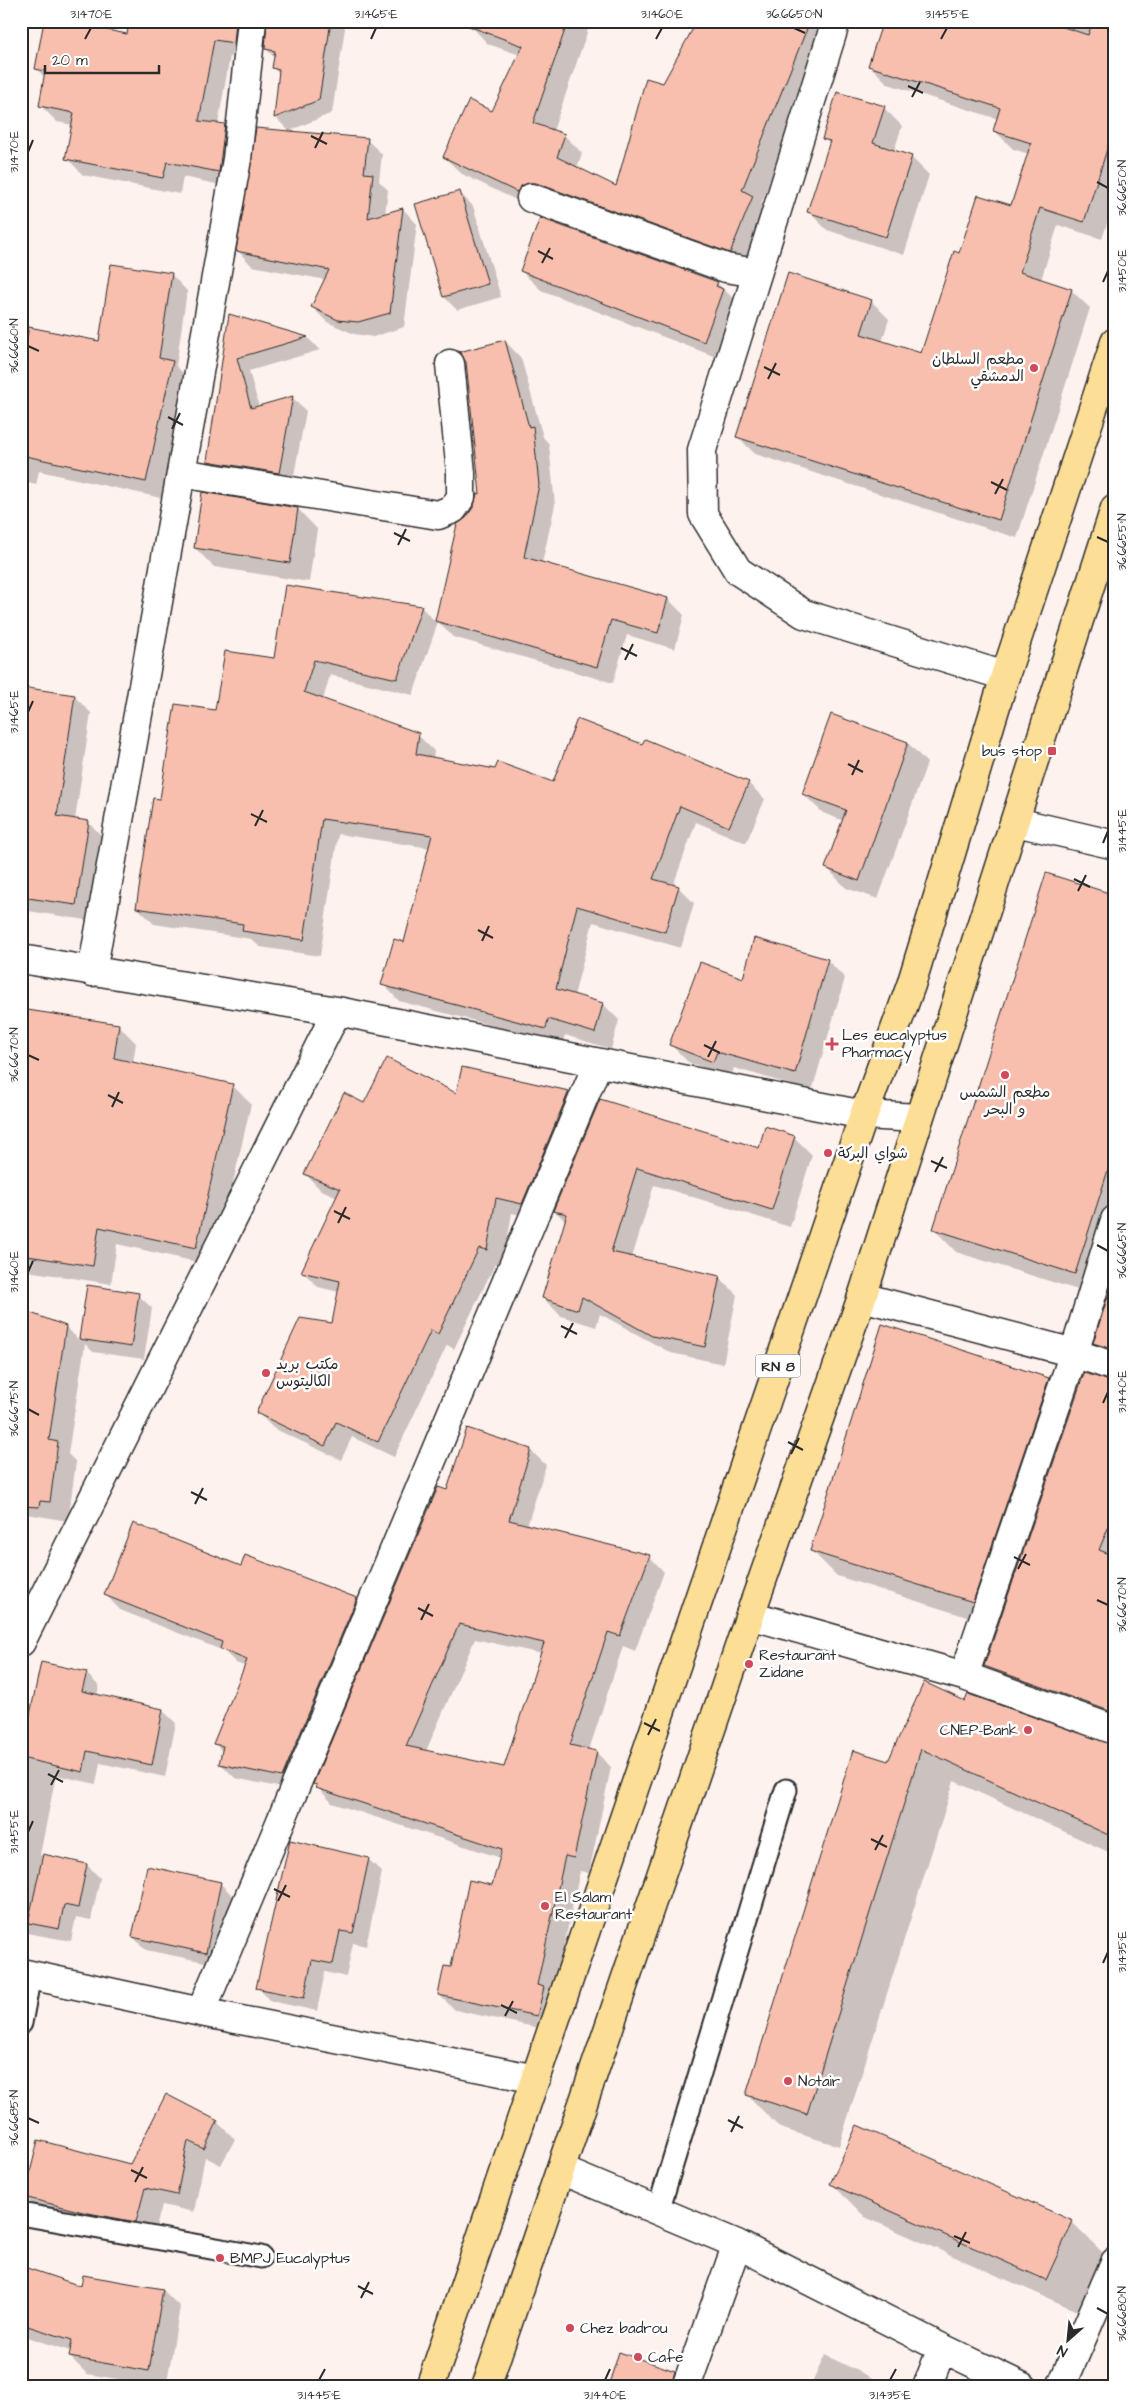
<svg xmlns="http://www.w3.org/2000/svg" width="1136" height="2408" viewBox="0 0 1136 2408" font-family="'Architects Daughter','Playpen Sans Arabic',sans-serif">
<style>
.shadow{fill:#0003;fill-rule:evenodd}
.building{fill:#f8bfae;stroke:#2b2b2b;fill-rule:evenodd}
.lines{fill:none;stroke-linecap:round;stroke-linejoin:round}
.service-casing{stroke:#2b2b2b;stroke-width:25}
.minor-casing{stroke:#2b2b2b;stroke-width:31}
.primary-casing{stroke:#2b2b2b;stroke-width:31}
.service{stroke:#fff;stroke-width:21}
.minor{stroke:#fff;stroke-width:28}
.primary{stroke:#fdde96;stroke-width:28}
.ticks{fill:none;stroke:#2b2b2b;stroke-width:2}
.poi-dot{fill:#d1495b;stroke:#fff;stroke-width:2}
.labels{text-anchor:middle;stroke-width:5;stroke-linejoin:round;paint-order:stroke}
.shield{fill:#fff;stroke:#6b6b6b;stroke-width:1}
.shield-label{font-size:14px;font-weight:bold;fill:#2b2b2b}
.poi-label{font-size:15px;fill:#2b2b2b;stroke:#fff;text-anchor:start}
.neatline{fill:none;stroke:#2b2b2b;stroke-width:2}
.ticks-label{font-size:12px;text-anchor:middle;fill:#2b2b2b}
</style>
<rect width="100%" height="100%" fill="#fef2ef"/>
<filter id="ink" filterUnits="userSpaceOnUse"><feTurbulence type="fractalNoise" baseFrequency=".02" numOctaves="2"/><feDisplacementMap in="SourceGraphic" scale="10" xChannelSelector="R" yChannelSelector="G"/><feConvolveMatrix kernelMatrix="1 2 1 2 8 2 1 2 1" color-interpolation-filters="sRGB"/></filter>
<g filter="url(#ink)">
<path class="shadow" d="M45,21H85L83,27L128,35L133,31L134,21H242L250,59L230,56L218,124L224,125L241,142L235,188L183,177L180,194L83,175L67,158L73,125L57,122L40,105L45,78L36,68Z
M280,21H338L345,28L332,113L289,131L276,118L280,75L273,68L275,58L266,49Z
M472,21H591L553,131L564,135L582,153L577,168L617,188L663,84L695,26L681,21H834L761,204L770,214L748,270L535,209L462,174L444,157L493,113L520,55L488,44L471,26Z
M884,21H1115V199L1102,239L1058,225L1041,280L1071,290L1090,308L1017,538L755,454L737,436L871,301L889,319L882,342L922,354L960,255L1012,207L1029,154L1013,149L995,131L998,119L888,84L870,66Z
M884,108L902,126L894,151L911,157L929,175L904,255L827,230L809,212L830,145L824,138Z
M367,140L382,154L379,181L388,190L385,215L403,209L417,224L404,327L373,337L354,334L327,322L312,307L326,280L252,266L238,251Z
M460,193L473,206L501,297L457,310L444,297Z
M521,271L717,283L737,302L724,360L541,290Z
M171,274L187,291L176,366L188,378L161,498L39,471L36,485L21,481V334L100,342Z
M230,316L308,338L320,350L249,371L259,407L293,398L306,411L292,486L222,474L208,461Z
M505,341L521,358L543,437L549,444L555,505L542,563L668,599L684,615L675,649L627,635L613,683L453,637L438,622L413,695L330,675L323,700L418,735L434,751L433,759L554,783H748L765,799L746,843L696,822L673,886L678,887L694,903L681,948L593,922L574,996L603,1004L619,1020L611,1049L565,1035L562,1044L399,1001L383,984L405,944L430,848L338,834L320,956L260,947L251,939L154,924L137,907L161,801L216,712L275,659L421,607L436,622L459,525L467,519L482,496Z
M298,509L317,529L309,582L214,567L195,548Z
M74,696L91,713L75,820L88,822L105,839L93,921L21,910V703Z
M832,716L908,743L927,763L878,899L846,888L827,868L844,821L823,813L803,794Z
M1115,744V767L1109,761Z
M1115,896V1240L1097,1296L956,1252L934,1229Z
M827,960L845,978L812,1091L734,1068L731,1078L688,1062L670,1044L744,980Z
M21,1010L118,1025L136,1043L133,1063L232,1085L251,1104L214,1266L117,1244L111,1284L21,1270Z
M463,1068L569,1092L584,1108L538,1219L512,1213L503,1265L495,1264L454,1349L447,1345L394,1457L352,1437L341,1460L273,1428L257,1412L333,1325L339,1292L318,1287L302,1271L338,1197L321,1190L305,1174L365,1105L457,1094Z
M601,1100L760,1150L794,1137L812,1155L790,1227L654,1185L632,1258L720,1278L737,1295L723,1364L671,1353L600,1314L596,1327L561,1316L543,1298L566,1222L555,1211Z
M1115,1280V1363L1095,1343Z
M88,1287L138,1295L152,1308L144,1359L93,1352L85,1344L68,1454L76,1462L68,1521L21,1513V1333L66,1327L80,1341Z
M1048,1379L1074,1405L1115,1383V1727L1008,1689L985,1666L999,1627L837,1576L812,1551Z
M530,1450L546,1465L527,1526L649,1556L664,1572L635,1651L623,1646L589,1750L596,1752L611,1767L589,1873L580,1871L553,1997V2031L455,2010L439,1995L493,1887L501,1858L332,1803L315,1784L448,1492ZM475,1639L542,1654L505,1768L426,1751Z
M246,1556L356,1600L371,1614L297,1791L235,1778L220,1763L223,1752L215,1744L246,1667L236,1663L224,1651L120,1610L106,1595L241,1567Z
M86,1673L99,1686L97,1696L162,1710L176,1723L165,1777L100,1763L96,1784L56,1775L40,1855L87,1865L100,1878L91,1920L76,1917L71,1941L21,1932V1759L25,1760L22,1758Z
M965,1703L1115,1746V1855L954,1781L839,2146L780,2128L747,2095L888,1763Z
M368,1859L382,1872L366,1946L353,1943L346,1977L325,1972L317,2011L271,2001L258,1988Z
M220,1883L233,1896L219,1965L146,1950L133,1937Z
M217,2122L235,2139L221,2165L205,2157L194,2212L162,2205L153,2238L42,2214L25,2197L131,2166Z
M832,2184L1072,2222L1105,2255L1079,2312L865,2217Z
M21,2268L82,2287L163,2290L180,2307L166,2387L87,2374L70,2357L71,2351L21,2335Z
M1115,2335V2370L1107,2362Z
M825,2355L891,2387H816L812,2383Z
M221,2381L240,2387H219Z"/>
<path class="building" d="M44,21H62L127,34L128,28L132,29L133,21H236L234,43L214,40L199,121L225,124L219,172L167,162L163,178L65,159L74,113L39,106L45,71L35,69Z
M267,21H331L319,100L274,118L279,70L272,68L275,51L265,49Z
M467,21H568L533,123L565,134L557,157L616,186L646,78L663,83L697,21H810L742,190L753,196L730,253L536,183H528L521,186L517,192L443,157L469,100L492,111L523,46L466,25Z
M883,21H1045L1088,35L1093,21H1115V124L1084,222L1040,208L1020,272L1072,289L999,520L736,437L788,273L872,300L861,334L921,353L954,251L959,253L978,195L1011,205L1031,143L993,131L1000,108L868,66Z
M837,92L885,106L873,143L912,156L886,237L807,212L830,141L822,139Z
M256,128L368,138L364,173L373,174L368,218L403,208L390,313L358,322L338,320L311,307L329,270L236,251Z
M460,191L488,284L443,297L415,204Z
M540,218L718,282L716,286L723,289L704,342L520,271Z
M111,264L172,273L159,358L173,361L146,482L21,455V365L29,327L99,341Z
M229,314L308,337L237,358L251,408L293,396L279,473L207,461Z
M505,340L529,427L533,426L539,485L524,557L668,598L658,633L611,620L597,667L435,621L457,524L466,518L474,506L477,493L480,494L466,362L459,352Z
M202,492L298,508L290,563L194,548Z
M285,585L422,606L397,679L314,660L304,692L419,733L416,754L495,769L498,762L553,782L577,719L642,744L645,739L749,782L729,827L680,806L653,879L679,886L665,932L577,906L556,989L603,1003L595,1033L548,1019L546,1029L381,985L394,939L404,942L432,835L322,819L304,940L242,931L243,924L136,908L153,798L160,799L175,704L215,710L225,651L274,658Z
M21,687L75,695L57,816L89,821L76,905L21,897Z
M831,714L908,742L859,881L825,868L846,810L802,794Z
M1046,873L1115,895V1148L1075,1274L933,1229Z
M754,938L828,959L795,1074L717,1052L713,1062L669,1045L700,962L743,978Z
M21,1009L119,1024L114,1058L233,1084L196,1248L99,1227L93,1266L21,1255Z
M387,1058L456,1093L462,1067L569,1091L522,1204L496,1198L487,1250L479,1248L438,1334L431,1330L378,1442L336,1422L325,1446L256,1413L300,1318L332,1323L340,1281L301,1272L340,1189L304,1174L344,1093L364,1103Z
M600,1099L759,1148L765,1126L795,1136L772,1210L637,1168L611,1252L720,1276L705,1347L652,1336L582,1297L578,1310L542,1298L567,1214L553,1211Z
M1115,1274V1350L1093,1343Z
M87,1285L139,1293L131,1347L79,1339Z
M28,1312L66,1326L49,1440L58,1442L50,1502L40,1501L39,1507L21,1506V1330Z
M882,1324L1049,1378L973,1602L810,1551Z
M1084,1373L1115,1382V1511L1099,1550L1115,1556V1713L984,1666Z
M467,1428L531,1449L509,1520L650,1555L620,1636L608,1632L570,1745L597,1751L574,1858L565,1856L537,1985L544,1987L537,2016L438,1995L444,1966L451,1967L469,1880L492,1885L502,1849L316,1788L317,1785L313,1784L438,1487L447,1490ZM459,1624L544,1643L504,1767L406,1746Z
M133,1523L241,1566L245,1555L357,1598L282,1777L219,1764L223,1746L213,1744L247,1660L220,1649L222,1642L104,1595Z
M41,1662L87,1672L82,1691L163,1709L152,1765L87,1751L83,1772L21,1758Z
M924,1682L965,1701L968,1694L1115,1745V1838L921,1749L807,2114L746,2095L853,1750L888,1761Z
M290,1840L369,1858L353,1933L340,1931L333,1964L312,1960L304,1998L256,1988Z
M43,1854L87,1864L78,1908L64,1905L59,1929L28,1923Z
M147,1866L221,1882L206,1953L132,1937Z
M166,2094L218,2121L204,2149L188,2141L177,2195L145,2188L136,2222L83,2212L24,2197L38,2140L130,2164Z
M857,2125L1073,2221L1046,2280L830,2184Z
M21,2266L81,2286L83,2275L163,2289L149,2371L69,2357L72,2340L21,2324Z
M619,2352L675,2371L671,2387H608Z"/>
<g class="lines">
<g class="service-casing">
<path id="service" d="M21,2023L30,1975
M658,2211L786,1790
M21,2214L261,2257"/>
</g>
<g class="minor-casing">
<path id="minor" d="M836,21L702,450L703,514L738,571L804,614L1005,676
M531,198L726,268L757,273
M181,473L438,515L453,509L461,497V473L450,364
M1016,822L1115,845
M21,959L337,1011L864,1115L918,1118
M92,972L237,159L252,21
M862,1297L1074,1353L1115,1367
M750,1615L964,1676L1115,1730
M21,1642L337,1011
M964,1676L1074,1353L1115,1220
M21,1973L201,2012L536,2079
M201,2012L598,1063
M561,2170L737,2244L942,2348L1023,2387
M686,2387L737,2244
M927,2387L942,2348
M1061,2387L1115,2262"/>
</g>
<g class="primary-casing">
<path id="primary" d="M430,2387L864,1115L911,985L1005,676L1115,342
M486,2387L750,1615L862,1297L1115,508"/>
</g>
<use href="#service" class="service"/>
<use href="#minor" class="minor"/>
<use href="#primary" class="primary"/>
</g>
</g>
<path class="ticks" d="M794,28L805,33M85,39L91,28M371,39L376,28M656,39L662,28M941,39L947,28M908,86L923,93M912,97L920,82M311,136L327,144M315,148L323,132M28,152L33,140M1097,182L1108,188M538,251L553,259M542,263L550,248M1103,282L1108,271M28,346L39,351M764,367L780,375M768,379L776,363M168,417L183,425M172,429L180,413M991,482L1007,490M995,494L1003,479M394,533L410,541M1097,537L1108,542M398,545L406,529M621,648L637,656M625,660L633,644M28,712L33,701M848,764L863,772M852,775L859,760M251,814L267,822M255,826L263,810M1103,843L1108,831M1074,879L1090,887M1078,891L1086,875M478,930L493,938M482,941L489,926M704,1045L720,1053M28,1055L39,1060M708,1057L716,1041M108,1095L123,1103M112,1107L119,1092M931,1161L947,1168M935,1172L943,1157M334,1211L350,1219M338,1223L346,1207M1097,1245L1108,1251M28,1272L33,1261M561,1326L577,1334M565,1338L573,1323M1103,1403L1108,1392M28,1409L39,1415M788,1442L803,1450M791,1454L799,1438M191,1492L207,1500M195,1504L203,1488M1014,1557L1030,1565M1018,1569L1026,1554M1097,1600L1108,1605M418,1608L433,1616M421,1620L429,1604M644,1723L660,1731M648,1735L656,1719M48,1774L63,1782M51,1785L59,1770M28,1832L33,1821M871,1839L887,1847M875,1850L883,1835M274,1889L290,1897M278,1901L286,1885M1103,1963L1108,1952M501,2005L517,2013M505,2016L513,2001M28,2118L39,2123M728,2120L743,2128M731,2132L739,2116M131,2170L147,2178M135,2182L143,2167M954,2236L970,2243M958,2247L966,2232M358,2286L373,2294M361,2298L369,2282M1097,2308L1108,2314M319,2380L325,2369M605,2380L610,2369M890,2380L896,2369"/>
<g class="poi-dot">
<circle cx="1034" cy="368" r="5"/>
<rect x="1047" y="746" width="10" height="10" rx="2.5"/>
<path d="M829.5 1036.5h5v5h5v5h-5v5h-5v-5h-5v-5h5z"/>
<circle cx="1005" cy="1075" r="5"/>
<circle cx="828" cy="1153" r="5"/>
<circle cx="266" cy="1373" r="5"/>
<circle cx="749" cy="1664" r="5"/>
<circle cx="1028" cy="1730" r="5"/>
<circle cx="545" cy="1906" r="5"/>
<circle cx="788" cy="2081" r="5"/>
<circle cx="220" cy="2258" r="5"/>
<circle cx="570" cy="2328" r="5"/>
<circle cx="638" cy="2357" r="5"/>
</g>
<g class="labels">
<rect class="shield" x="755.5" y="1354.5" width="45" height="23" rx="4"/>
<g class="shield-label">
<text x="778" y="1371">RN 8</text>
</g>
<g class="poi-label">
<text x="1024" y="364" text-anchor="end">مطعم السلطان<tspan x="1024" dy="17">الدمشقي</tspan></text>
<text x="1042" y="756" text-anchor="end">bus stop</text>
<text x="842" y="1040">Les eucalyptus<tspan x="842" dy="17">Pharmacy</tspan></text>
<text x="1005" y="1097" text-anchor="middle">مطعم الشمس<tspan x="1005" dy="17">و البحر</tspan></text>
<text x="838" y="1158">شواي البركة</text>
<text x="276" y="1369">مكتب بريد<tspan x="276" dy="17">الكاليتوس</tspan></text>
<text x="759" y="1660">Restaurant<tspan x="759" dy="17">Zidane</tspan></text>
<text x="1018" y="1735" text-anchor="end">CNEP-Bank</text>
<text x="555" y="1902">El Salam<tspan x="555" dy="17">Restaurant</tspan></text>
<text x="798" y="2086">Notair</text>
<text x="230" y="2263">BMPJ Eucalyptus</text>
<text x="580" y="2333">Chez badrou</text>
<text x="648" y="2362">Cafe</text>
</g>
</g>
<rect width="1136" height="2408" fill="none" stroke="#fff" stroke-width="55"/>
<g transform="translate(1068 2340) rotate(207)" stroke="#ffffff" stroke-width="4" paint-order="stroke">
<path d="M0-4L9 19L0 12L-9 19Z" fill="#2b2b2b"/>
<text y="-8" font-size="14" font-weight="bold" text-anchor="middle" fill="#2b2b2b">N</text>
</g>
<path d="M45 65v8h114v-8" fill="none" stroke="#2b2b2b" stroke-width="2.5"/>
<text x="52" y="65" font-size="15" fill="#2b2b2b" stroke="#ffffff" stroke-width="4" paint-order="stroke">20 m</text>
<rect x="28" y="28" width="1080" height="2352" class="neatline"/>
<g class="ticks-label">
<text x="91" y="18">3.1470°E</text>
<text x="376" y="18">3.1465°E</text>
<text x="662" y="18">3.1460°E</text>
<text x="794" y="18">36.6650°N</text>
<text x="947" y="18">3.1455°E</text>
<text transform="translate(14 152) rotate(-90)" y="4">3.1470°E</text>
<text transform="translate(1122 188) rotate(-90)" y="4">36.6650°N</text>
<text transform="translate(1122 271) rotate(-90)" y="4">3.1450°E</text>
<text transform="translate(14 346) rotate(-90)" y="4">36.6660°N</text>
<text transform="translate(1122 542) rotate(-90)" y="4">36.6655°N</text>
<text transform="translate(14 712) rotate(-90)" y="4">3.1465°E</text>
<text transform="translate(1122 831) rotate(-90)" y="4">3.1445°E</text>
<text transform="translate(14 1055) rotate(-90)" y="4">36.6670°N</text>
<text transform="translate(1122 1251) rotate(-90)" y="4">36.6665°N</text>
<text transform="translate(14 1272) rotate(-90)" y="4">3.1460°E</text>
<text transform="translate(1122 1392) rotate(-90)" y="4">3.1440°E</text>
<text transform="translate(14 1409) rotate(-90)" y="4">36.6675°N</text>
<text transform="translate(1122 1605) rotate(-90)" y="4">36.6670°N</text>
<text transform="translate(14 1832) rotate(-90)" y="4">3.1455°E</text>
<text transform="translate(1122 1952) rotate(-90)" y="4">3.1435°E</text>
<text transform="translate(14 2118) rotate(-90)" y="4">36.6685°N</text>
<text transform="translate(1122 2314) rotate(-90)" y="4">36.6680°N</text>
<text x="319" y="2399">3.1445°E</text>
<text x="605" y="2399">3.1440°E</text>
<text x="890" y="2399">3.1435°E</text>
</g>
</svg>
